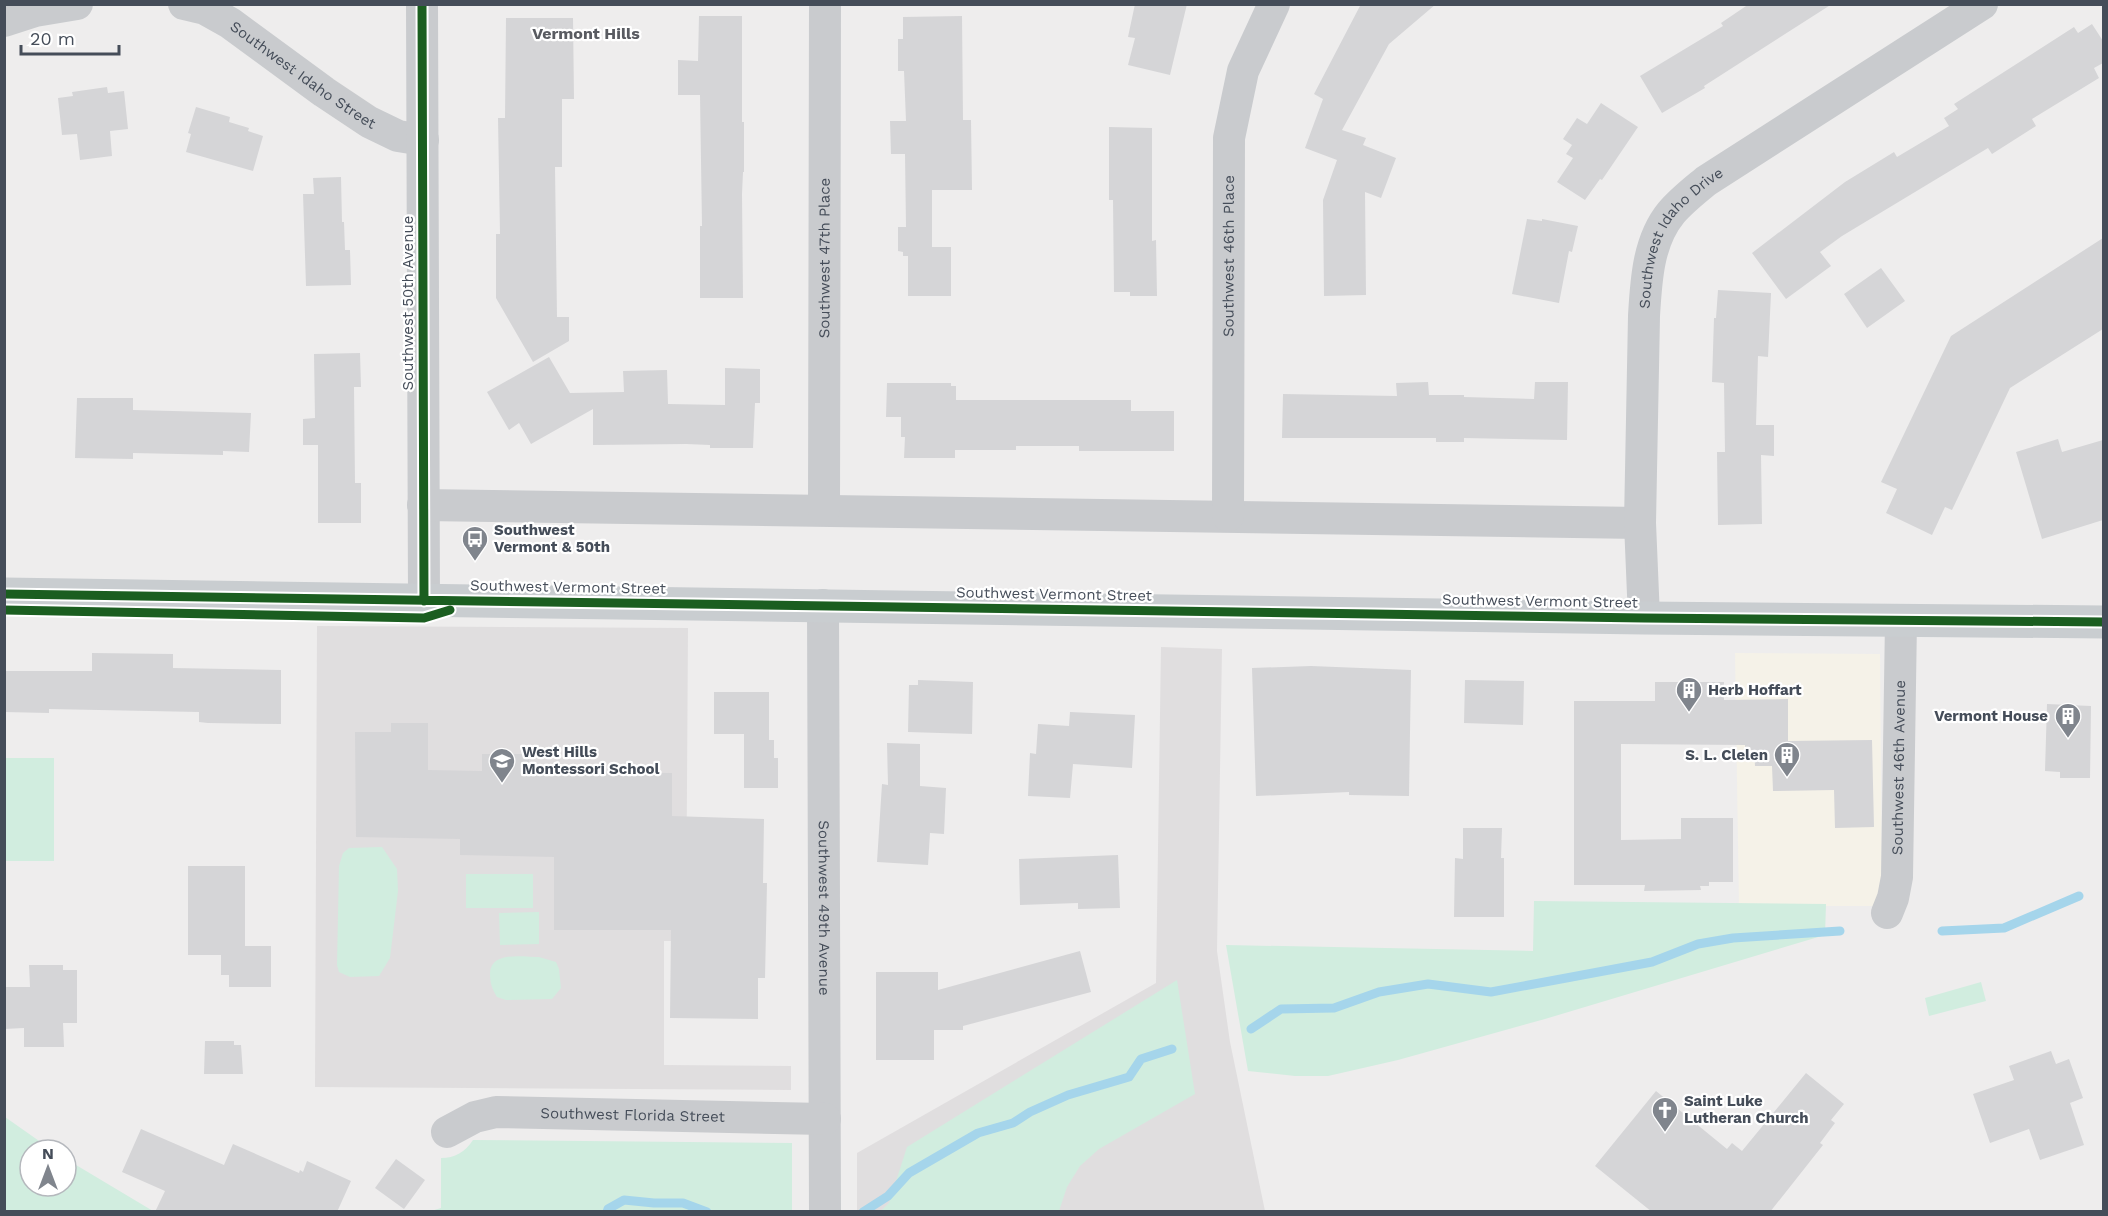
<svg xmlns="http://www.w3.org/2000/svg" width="2108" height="1216" viewBox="0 0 2108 1216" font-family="'Work Sans',sans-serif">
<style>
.commercial{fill:#f5f2e8}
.education{fill:#e0dedf}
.green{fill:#d1eddf}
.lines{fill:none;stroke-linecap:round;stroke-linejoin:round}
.stream{stroke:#a5d5eb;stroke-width:9}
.building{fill:#d5d5d7}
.minor{stroke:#c9cbce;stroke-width:32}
.secondary{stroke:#c9cdd0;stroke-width:33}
.cycleway-casing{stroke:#fff;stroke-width:13}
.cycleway{stroke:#1b5e20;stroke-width:9}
.labels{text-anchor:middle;stroke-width:4.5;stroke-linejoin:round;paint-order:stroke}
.street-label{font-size:15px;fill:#454d59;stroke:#fff}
.poi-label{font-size:15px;font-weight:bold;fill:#454d59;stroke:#fff;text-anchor:start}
.neighbourhood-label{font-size:16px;font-weight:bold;fill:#595b61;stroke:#fff}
</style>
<rect width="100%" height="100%" fill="#eeeded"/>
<path class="commercial" d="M1735,653L1880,654L1882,906H1739Z"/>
<path class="education" d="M317,626L688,628L686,941H664V1065L791,1066V1090L315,1087Z
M1161,647L1222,649L1217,951L1230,1042L1265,1211L857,1212V1153L1156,983Z"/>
<path class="green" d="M5,758H54V861H5Z
M382,847L397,869L398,891L390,958L379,976L350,977L339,972L337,965L339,866L343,853L349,848Z
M466,874H533V908H466Z
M1534,901L1826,904L1825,935L1545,1019L1398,1060L1328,1076H1295L1248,1071L1226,945L1533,951Z
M539,912V944L500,945L499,913Z
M539,957L556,962L559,969L561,988L552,999L506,1000L497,997C492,989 490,983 490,973C491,951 523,957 539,957Z
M1177,980L1195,1094L1099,1149L1080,1166L1067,1187L1059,1211H881L889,1203L907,1147Z
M1981,982L1986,1001L1929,1016L1925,998Z
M5,1117L52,1150H30V1186H66V1159L153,1211H5Z
M473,1140L792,1143V1211H431L441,1208V1158C455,1158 465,1152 473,1140Z"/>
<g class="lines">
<path class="stream" d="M1942,931L2004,928L2079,896
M1251,1029L1281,1009L1334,1008L1379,992L1428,984L1491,992L1652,962L1698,944L1733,938L1840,931
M607,1212L608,1209L624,1200L654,1203H683L707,1212
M863,1212L888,1196L909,1173L978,1133L1013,1123L1030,1112L1068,1095L1129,1077L1141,1059L1172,1049"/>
</g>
<path class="building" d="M1135,4H1187L1170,75L1128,65L1135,38L1128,37Z
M1361,4H1436L1389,44L1342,130L1366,138L1363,145L1396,158L1381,198L1365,192L1366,295L1324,296L1323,200L1337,160L1305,148L1323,99L1314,94Z
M1749,4H1832L1704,86L1705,88L1662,113L1640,76L1723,26L1721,23Z
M699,16H742V122H744V172H743L742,194L743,298H700V226H702L700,95H678V60L698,61Z
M962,16L963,120H971L972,190H932V247H951V296H908V256H903V252L898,251V227H906L905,154H891L890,121H906L904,71H898V39H903V17Z
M506,18H573L574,99H562V167H555L557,317H569V341L533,362L496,298V234H500L498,118H505Z
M2092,24L2103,41V63L2094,68L2099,78L2032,119L2036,126L1992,154L1988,148L1842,236L1820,252L1831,266L1786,299L1752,253L1845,182L1894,152L1897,157L1949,126L1944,118L1958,109L1954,104L2074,27L2078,33Z
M107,87L108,93L124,91L128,129L110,131L112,156L80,160L77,134L62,135L58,98L73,96L72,92Z
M1601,103L1638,127L1602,180L1600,179L1585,200L1557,182L1573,158L1566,154L1572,145L1563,139L1577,118L1587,124Z
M196,107L230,117L229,122L249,128L248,131L263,136L253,171L186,152L191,134L188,133Z
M1109,127L1152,128V241L1156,240L1157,296H1130V292H1114L1113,200H1109Z
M341,177L342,222H344L345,250H350L351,285L306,286L303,194H314L313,178Z
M1527,219L1542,221V219L1578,226L1572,252L1569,251L1559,303L1512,294Z
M2103,238V329L2010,388L1952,510L1945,507L1932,535L1886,513L1897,489L1881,482L1951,336Z
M1881,268L1905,301L1867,328L1844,294Z
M1718,290L1771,293L1768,357L1758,356L1756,425H1774V456L1761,455L1762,524L1718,525L1717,452H1725L1724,383L1712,382L1714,318H1716Z
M360,353L361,387H354L355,483H361V523H318V445H303V419L315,418L314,354Z
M549,357L570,393L624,392L623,371L667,370L668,404L725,405V368L760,369V403H755L753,448H710V445L686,444L593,445V409L531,444L519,423L509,430L487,392Z
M1428,382L1429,395H1464V397L1534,399L1535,382H1568L1567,440L1464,438V442H1436V438H1282L1283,394L1397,396L1396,383Z
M887,383H951V386H956V400H1131V411H1174V451H1079V446H1016V450H955V458H904L905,437H901V417H886Z
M77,398H133V410L251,413L249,452L223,451V455L133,453V459L75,458Z
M2058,439L2062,452L2103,440V520L2042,539L2016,452Z
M92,653L173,654V668L281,670V724L208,723L199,722V712L49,709V713L4,712V671H92Z
M1311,666L1411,670L1409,796L1349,795V792L1256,796L1252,668Z
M918,680L973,682L972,734L908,732L909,685H918Z
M1465,680L1524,681L1523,725L1464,723Z
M1655,682H1724V700L1788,699V741L1872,740L1874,827L1835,828L1834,790L1773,791L1772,766H1755L1754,750H1745V745L1621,744V840L1681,839V818H1733V882H1709V886H1700L1701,890L1644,891L1645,885H1574V701H1655Z
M714,692H769V740H774V758H778V788H744V734H714Z
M2047,704L2091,706L2090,778H2060V772L2045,771Z
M1070,712L1135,715L1132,768L1073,764L1070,798L1028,796L1030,753L1036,754L1038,724L1069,726Z
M391,723H428V770L482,771V754H529V772L672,773V816L764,819L763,883H767L765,978H758V1019L670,1018L671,930H554V857L460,855V839L356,837L355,732H391Z
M887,743L920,744V786L946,788L944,834L930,833L928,865L877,862L882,784L888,785Z
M1463,828H1502L1501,858H1504V917H1454L1455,858L1463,859Z
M1118,855L1120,908L1078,909V903L1020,905L1019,859Z
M188,866H245V946H271V987H229V975H221V955H188Z
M1080,951L1091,992L963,1026V1030H934V1060H876V972H938V990Z
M29,965H63V970H77V1023H63L64,1047H24V1028L4,1029V987H30Z
M205,1041H234V1045H241L243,1074H204Z
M2051,1051L2056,1064L2069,1059L2083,1098L2070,1103L2084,1145L2040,1160L2029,1129L1990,1143L1973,1094L2014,1080L2009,1066Z
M1806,1073L1844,1104L1831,1120L1835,1123L1820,1143L1823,1145L1770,1212H1652L1595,1166L1656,1091L1727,1149L1732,1143L1742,1151Z
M141,1129L224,1165L233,1144L299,1173L300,1170L303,1172L307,1161L351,1181L337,1212H155L165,1191L122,1172Z
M396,1159L425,1180L404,1209L375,1188Z"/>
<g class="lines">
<g class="minor">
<path id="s1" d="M184,4L205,9L230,23L324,92L369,122L398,136L423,140"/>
<path d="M422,4L424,601"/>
<path d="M4,21L35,11L77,4"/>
<path d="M423,505L1640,523"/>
<path id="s2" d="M824,510L825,4"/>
<path id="s3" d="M1228,516L1229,138L1243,71L1274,4"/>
<path id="s4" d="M823,605L825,1212"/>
<path id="s5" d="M1644,618L1640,523L1644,316C1646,281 1648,241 1671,213C1681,201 1694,191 1706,181L1982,4"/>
<path id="s6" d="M1887,913L1893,898L1897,877L1901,621"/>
<path id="s7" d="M447,1132L475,1117L496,1112L825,1119"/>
</g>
<path class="secondary" d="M4,594L1644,618L2104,622"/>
<g class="cycleway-casing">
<path id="cycleway" d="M422,4L424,601
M4,594L1644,618L2104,622
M4,610L424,618L450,610"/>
</g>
<use href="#cycleway" class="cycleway"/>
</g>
<defs>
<g id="bus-pin" transform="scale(1.35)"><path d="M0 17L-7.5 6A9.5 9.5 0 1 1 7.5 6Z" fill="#80858d" stroke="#fff"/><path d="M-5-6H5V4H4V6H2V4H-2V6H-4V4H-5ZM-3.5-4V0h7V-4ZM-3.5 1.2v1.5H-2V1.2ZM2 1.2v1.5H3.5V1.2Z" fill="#fff"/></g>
<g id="building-pin" transform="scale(1.35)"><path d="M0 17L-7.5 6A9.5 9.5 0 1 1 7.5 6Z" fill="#80858d" stroke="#fff"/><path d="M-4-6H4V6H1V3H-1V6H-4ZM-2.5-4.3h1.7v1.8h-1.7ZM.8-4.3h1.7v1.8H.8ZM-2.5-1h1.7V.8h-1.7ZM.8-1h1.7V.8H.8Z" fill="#fff"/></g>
<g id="school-pin" transform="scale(1.35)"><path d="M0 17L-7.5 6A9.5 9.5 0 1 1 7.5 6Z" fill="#80858d" stroke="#fff"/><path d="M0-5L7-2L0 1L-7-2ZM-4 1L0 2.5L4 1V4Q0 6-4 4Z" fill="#fff"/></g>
<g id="church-pin" transform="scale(1.35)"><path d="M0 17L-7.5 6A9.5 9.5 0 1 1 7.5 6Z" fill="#80858d" stroke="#fff"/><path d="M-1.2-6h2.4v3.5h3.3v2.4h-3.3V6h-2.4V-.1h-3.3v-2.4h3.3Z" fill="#fff"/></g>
</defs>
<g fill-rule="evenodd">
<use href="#bus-pin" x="475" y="539"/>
<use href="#building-pin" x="1689" y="690"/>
<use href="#building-pin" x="2068" y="716"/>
<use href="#building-pin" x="1787" y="755"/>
<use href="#school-pin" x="502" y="761"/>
<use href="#church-pin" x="1665" y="1110"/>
</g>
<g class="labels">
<g class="street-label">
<text dy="5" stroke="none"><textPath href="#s1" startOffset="140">Southwest Idaho Street</textPath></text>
<text dy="5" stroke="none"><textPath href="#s5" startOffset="393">Southwest Idaho Drive</textPath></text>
<text dy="5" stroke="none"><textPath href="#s3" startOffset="260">Southwest 46th Place</textPath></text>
<text dy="5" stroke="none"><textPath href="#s2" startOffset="252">Southwest 47th Place</textPath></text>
<text transform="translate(408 303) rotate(-90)" y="5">Southwest 50th Avenue</text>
<text transform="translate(568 587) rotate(1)" y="5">Southwest Vermont Street</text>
<text transform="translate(1054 594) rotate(1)" y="5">Southwest Vermont Street</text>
<text transform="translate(1540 601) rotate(1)" y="5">Southwest Vermont Street</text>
<text dy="5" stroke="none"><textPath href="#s6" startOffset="147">Southwest 46th Avenue</textPath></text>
<text dy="5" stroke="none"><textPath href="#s4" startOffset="303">Southwest 49th Avenue</textPath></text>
<text dy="5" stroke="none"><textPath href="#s7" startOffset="190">Southwest Florida Street</textPath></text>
</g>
<g class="poi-label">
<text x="494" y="535">Southwest<tspan x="494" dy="17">Vermont &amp; 50th</tspan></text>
<text x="1708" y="695">Herb Hoffart</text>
<text x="2048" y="721" text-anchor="end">Vermont House</text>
<text x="522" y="757">West Hills<tspan x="522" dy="17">Montessori School</tspan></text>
<text x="1768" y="760" text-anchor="end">S. L. Clelen</text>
<text x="1684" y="1106">Saint Luke<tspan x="1684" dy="17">Lutheran Church</tspan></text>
</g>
<g class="neighbourhood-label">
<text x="586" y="39">Vermont Hills</text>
</g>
</g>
<rect width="2108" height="1216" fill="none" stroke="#454d59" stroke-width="12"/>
<g transform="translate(48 1168)"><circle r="28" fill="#ffffff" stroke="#b5b8bd" stroke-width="1.5"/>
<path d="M0-4.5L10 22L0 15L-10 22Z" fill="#80858d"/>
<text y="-9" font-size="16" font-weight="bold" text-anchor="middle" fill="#454d59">N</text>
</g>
<path d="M21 45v9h98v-9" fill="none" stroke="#454d59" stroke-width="3"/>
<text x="30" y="45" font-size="18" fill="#454d59" stroke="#ffffff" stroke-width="4.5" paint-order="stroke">20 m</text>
</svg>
